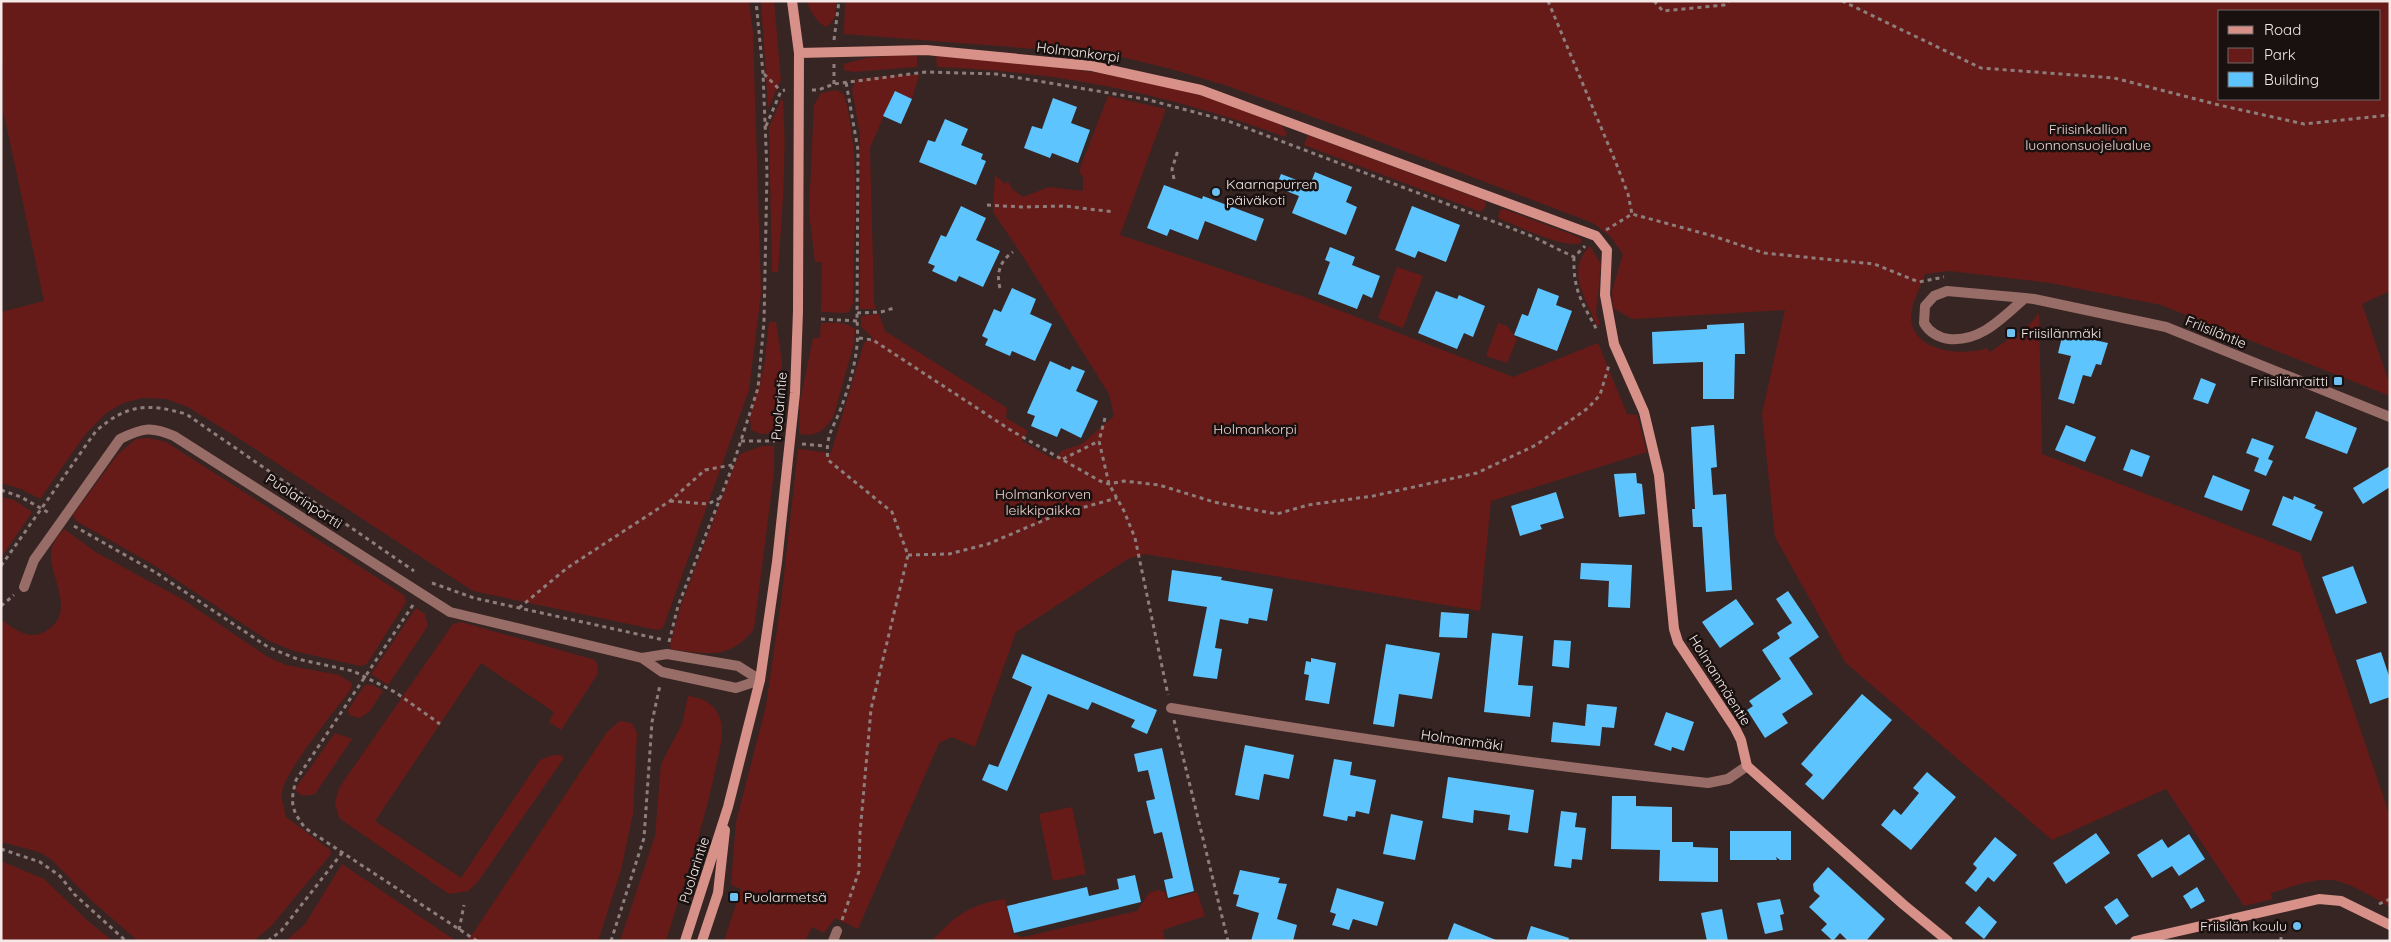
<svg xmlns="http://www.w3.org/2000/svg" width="2391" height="942" viewBox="0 0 2391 942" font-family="Quicksand,sans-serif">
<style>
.green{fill:#671b18;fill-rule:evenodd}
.building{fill:#5ec4fe}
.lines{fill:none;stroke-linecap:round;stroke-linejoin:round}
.path{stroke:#8d7e7c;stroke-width:3;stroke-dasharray:4 4;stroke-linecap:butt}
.street{stroke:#986d67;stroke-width:10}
.secondary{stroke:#d79189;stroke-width:10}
.poi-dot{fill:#6ec2f3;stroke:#191110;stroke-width:2}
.labels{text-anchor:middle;stroke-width:5;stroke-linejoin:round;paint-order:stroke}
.street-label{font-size:14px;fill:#f5e9e7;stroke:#191110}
.park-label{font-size:14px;fill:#efd4d0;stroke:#191110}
.poi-label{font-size:14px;fill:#f5e9e7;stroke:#191110;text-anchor:start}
</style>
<rect width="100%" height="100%" fill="#372523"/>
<path class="green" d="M1,1H749L753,33L761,293L749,390L663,628L657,630L473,591L243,441L188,407L166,399L143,398L123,403L106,413L84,436L40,499L21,489L1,483V312L44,301L3,110Z
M761,1H774L781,80L768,108Z
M807,1H836C836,11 836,22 826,27C817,22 810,12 807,1Z
M845,1H2390V291L2362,304L2390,385V396L2161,305L2050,283L1950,271L1925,274C1921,285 1912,304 1911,314C1909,352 1962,357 1987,348L1990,352L2029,325L2039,313L2042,454L2300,553L2390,816V907C2373,897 2356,886 2337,881C2316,876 2290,888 2271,893L2272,899L2244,906L2166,789L2052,840L1845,662L1775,537L1762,414L1785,310L1632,319L1613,308L1612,291L1623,254L1611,237L1593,223L1338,126L1228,86L1171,69L1114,55L844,34ZM2220,11H2380V99H2220Z
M903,55L917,56V67L853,72L844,70V64L866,58Z
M936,56C1024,64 1114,69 1199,95C1227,103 1254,115 1281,125L1287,133L1285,137C1172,95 1057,71 937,67Z
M894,75H919L912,99L894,92L870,148L874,302L876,309H860V135L852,89L857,79Z
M836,90L844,94C862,159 853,235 853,303L849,312L844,313L821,312L822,262H815L809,212L814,105L821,93Z
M1108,96L1166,109L1120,235L1307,298L1513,377L1598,343L1627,414L1637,415L1647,452L1491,501L1480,611L1145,554L1128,559L1016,632L975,747L952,737L939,743L858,929L835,918L824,933L812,927L805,941H724L741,889L731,885L736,822L766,706L781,602L798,449L831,453L864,343L873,338L861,327V316L879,314L885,331L1007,408L1006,418L1028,431L1022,441L1055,460L1061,451L1082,444L1114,416L1109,394L1026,261L993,212L995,175L1005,184L1008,181L1012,189L1023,197L1049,187L1083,191V177L1079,171Z
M781,100H783C787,158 782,215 778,272H772L769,127Z
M1308,135L1485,201L1486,206L1481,212L1304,145Z
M1504,209L1573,235L1582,239L1581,243C1563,249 1516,225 1498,218L1500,210Z
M1590,246L1601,264L1596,313L1600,324L1597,326C1586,299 1565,270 1590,246Z
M1397,267L1423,276L1403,328L1378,318Z
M769,322H776L782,362L777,433L761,434L751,430L750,418L764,367Z
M821,323C833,323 845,321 855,329L854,343L834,415C825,431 817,437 799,434L800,401L813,338H820Z
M1498,323L1507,326L1517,339L1507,363L1486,356Z
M149,438L166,442L404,595L406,602L367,664L360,666L294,651L269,641L154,565L76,521L73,515L118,454L136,439Z
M762,446H774V472L754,629C730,660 707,654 671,649L670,645L680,608L735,463L740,454Z
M1,497L14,500L32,512L1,558Z
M64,529L97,553L182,599L268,657L286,665L339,675L352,683L351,689C337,708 282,774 282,794C281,801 285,810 286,817L330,850L331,854L272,925L254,941H138L92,901L52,860L39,852L1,842V619C12,628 28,640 42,633C80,615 49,579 51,552C52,543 58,536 64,529Z
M416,608L425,614L428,626L388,685L371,674Z
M461,622L595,660L598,666L597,675L561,730L549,722L554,712L481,663L375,821L461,878L540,760L553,755H561L564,758L477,883L468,891L449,894L339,818L335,803L339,788L453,624Z
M365,685H373L383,691L370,711L360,718L349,715L348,710Z
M688,696C704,698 717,705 721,722C724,738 718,756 715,771C703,829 683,885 666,941H620L655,836L661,764L682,724Z
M620,721L632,723L637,733L633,814L621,870L598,941H468L607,732Z
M335,733L352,739L315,794C306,796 300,797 295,789Z
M1072,807L1086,874L1053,881L1039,814Z
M1,861L44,879L88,921L113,941H1Z
M342,864L456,941H286L305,924Z
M1158,890L1165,892L1167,900L1197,892L1205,916L1163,930L1165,941H932C955,915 971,904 1005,899L1013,934L1023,937L1137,911L1149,893Z"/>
<path class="building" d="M895,91L912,99L901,124L883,116Z
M1053,98L1077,107L1071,123L1090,130L1078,163L1052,153L1050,158L1024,148L1032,126L1042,129Z
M945,119L968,129L961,145L983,154L981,159L986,161L976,185L919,162L928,140L935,142Z
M1315,172L1352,187L1346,202L1357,207L1346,235L1292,213L1299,196L1276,187L1281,174L1310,185Z
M1164,185L1202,199L1203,196L1264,219L1256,241L1205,221L1198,240L1170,229L1167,236L1147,228Z
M961,206L986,218L976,240L1000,251L983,287L959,276L956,282L932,271L935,266L928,263L941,235L946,237Z
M1412,206L1460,225L1446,262L1418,251L1415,258L1395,250Z
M1330,247L1355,257L1352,265L1380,276L1372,298L1363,294L1357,309L1318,294L1330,262L1325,260Z
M1012,288L1036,299L1030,314L1052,324L1035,361L1012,351L1010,356L985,345L988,339L982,336L994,309L1001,312Z
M1538,288L1559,296L1556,305L1572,311L1557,351L1514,335L1522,314L1528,316Z
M1436,291L1457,299L1459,295L1485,306L1473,337L1464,333L1457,349L1418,333Z
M1744,323L1745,354H1735L1734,399H1703V362L1653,364L1652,332L1707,329V325Z
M2063,333L2108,343L2101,365L2096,364L2091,377L2083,375L2074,404L2058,399L2071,356L2058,353Z
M1050,361L1070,370L1072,366L1085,371L1076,391L1098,401L1081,438L1061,428L1057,437L1031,426L1035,416L1027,413Z
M2201,378L2216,384L2208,404L2193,399Z
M2316,411L2357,428L2347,454L2305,438Z
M1714,425L1717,467L1711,468L1713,495L1726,494L1732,590L1706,592L1702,527H1693L1692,509H1695L1691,427Z
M2066,425L2096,437L2085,462L2055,450Z
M2252,438L2274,446L2268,459L2273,461L2266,476L2254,471L2259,458L2246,453Z
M2131,449L2150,456L2142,477L2123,470Z
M2390,466V487L2363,504L2353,488Z
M1636,473L1637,483L1642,484L1645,514L1619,517L1614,474Z
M2213,475L2250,490L2242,511L2204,497Z
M1556,492L1564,518L1540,525L1542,529L1520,536L1511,506Z
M2283,496L2293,500L2294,496L2316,505L2314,508L2323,512L2311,541L2272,525Z
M1581,563L1632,565L1630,608L1608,607L1609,581L1580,579Z
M2353,566L2367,603L2336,614L2322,577Z
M1172,570L1222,577L1221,580L1273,589L1267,621L1249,618L1248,624L1220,619L1215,648L1222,649L1217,679L1193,676L1207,607L1168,601Z
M1788,591L1819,637L1789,658L1813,694L1782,714L1788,723L1765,738L1747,710L1753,706L1749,701L1781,679L1762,650L1780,638L1777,633L1792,623L1776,599Z
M1736,599L1754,624L1720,648L1702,622Z
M1441,612L1469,614L1467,638L1439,637Z
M1492,633L1523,636L1518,685L1533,686L1530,717L1484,712Z
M1554,640L1571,641L1569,668L1552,666Z
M1386,644L1440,653L1432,699L1399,694L1394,727L1373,724Z
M2381,652L2390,679V697L2370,704L2356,660Z
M1022,654L1157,710L1147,734L1131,727L1135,720L1092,702L1088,710L1048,694L1007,791L982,780L989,764L998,767L1032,687L1012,678Z
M1311,658L1336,663L1329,704L1305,700L1309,675L1304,674L1306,661L1311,662Z
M1862,694L1892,720L1823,800L1805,784L1813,775L1801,764Z
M1587,704L1617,707L1614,728L1602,727L1600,746L1551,742L1553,722L1585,726Z
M1666,712L1694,722L1684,751L1672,747L1671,751L1654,745Z
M1245,745L1294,755L1289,779L1264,774L1259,800L1235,795Z
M1162,748L1194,891L1168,898L1164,880L1173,878L1162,832L1154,834L1146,801L1155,799L1148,770L1138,772L1134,754Z
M1334,759L1352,762L1350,775L1376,780L1369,814L1356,811L1355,817L1348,816L1347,821L1323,816Z
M1927,772L1956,797L1911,850L1881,825L1894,809L1901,815L1919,793L1913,788Z
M1448,777L1534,790L1528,833L1508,830L1510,815L1474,810L1473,823L1442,818Z
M1612,796H1636V806L1672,807V842H1693V847L1718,848V882L1659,881L1660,850L1611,849Z
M1561,811L1577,813L1575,827L1586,828L1582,860L1572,859L1571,868L1554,866Z
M1391,814L1423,821L1415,860L1383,854Z
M1730,831H1791V860H1780L1776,857L1777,860H1730Z
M2096,833L2110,853L2066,884L2053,863Z
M2189,834L2205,859L2179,876L2172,866L2152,878L2137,855L2162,839L2168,848Z
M1995,837L2017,855L1994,882L1988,877L1976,892L1965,883L1977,868L1973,864Z
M1828,867L1885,919L1866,941H1848L1840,933L1833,941L1821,930L1827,924L1809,907L1820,896L1814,891L1813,884Z
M1240,870L1280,878L1278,883L1287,884L1277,919L1297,925L1293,941H1251L1259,913L1236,906L1239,895L1233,894Z
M1135,875L1141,902L1014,933L1007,906L1087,887L1089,896L1119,889L1117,879Z
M2197,887L2205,901L2191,909L2183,896Z
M1337,888L1384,902L1377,926L1353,919L1349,930L1332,925L1336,914L1330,912Z
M2117,898L2129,916L2116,925L2104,907Z
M1780,899L1784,914L1780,915L1783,930L1765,934L1757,903Z
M1979,906L1997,922L1984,939L1965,923Z
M1722,909L1728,941H1707L1701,913Z
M1454,923L1496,940V941H1447Z
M1531,926L1569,938L1568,941H1526Z"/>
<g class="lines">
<path class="path" d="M1548,1L1616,163L1628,194L1632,214
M1654,1L1663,11L1724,5L1729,1
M1842,1L1981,68L2114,78L2219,105L2304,124L2390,115
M834,40L839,1
M834,64V84
M764,74L781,91
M812,90H818L834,84L926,72L996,74L1145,99L1228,121L1529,235L1574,257L1585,246
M766,126L781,91L785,90
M1174,179L1172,169L1178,150
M987,205L1022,207L1065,206L1114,212
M1606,230L1632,214L1713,236L1764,253L1874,264L1919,282L1944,277
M1574,257C1573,291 1582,302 1597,330
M1000,288C996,273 1000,261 1013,252
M857,313L881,312L894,308
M821,319L857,321
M859,338L873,340L1012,431L1100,481L1109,484L1124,481L1159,485L1214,502L1277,514L1308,505L1373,496L1477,473L1536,445L1588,408L1600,395L1609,365
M1105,418L1099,441L1109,484L1124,511L1135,538L1168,695
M741,441H775
M802,444L826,446
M1063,459L1099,441
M1,490L21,497L51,514
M670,501L708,504L720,498
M74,526L155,572L268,647L297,659L353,671L395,692L440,724
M908,555L949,554L988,544L1056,515L1117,498
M1,566L96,431C127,404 147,403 186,414L414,571
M432,583L474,598L664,640
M413,605L296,780C290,803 291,809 305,828L477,941
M1,606L14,595
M519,608L567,568L670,501L705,470L732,465
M669,642L678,606L733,465L758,388L764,322L767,172L763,73L756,1
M1174,720L1228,941
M1,849L40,862L60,876L74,894L126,941
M2379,904L2390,899
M842,920L859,871L860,833L871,709L908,555L892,512L828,460C825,436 833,429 841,408C851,381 860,350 857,321L858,150L846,82
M459,930L464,905
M268,941L281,931L342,853
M611,941L644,838L652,722L660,685
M2281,941V922"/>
<path class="street" d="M2025,298C2002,318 1981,342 1949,339C1939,338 1929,332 1924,323L1925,306L1934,296L1947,291L2025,298L2034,299L2166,327L2390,417
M24,587L34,560L120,439C142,428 151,426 174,436L450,612L642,658L662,672L736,688L760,680
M642,658L667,654L738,666L760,680
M1171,708C1350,738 1528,764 1708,783L1728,779L1747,766
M833,941L837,931"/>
<path class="secondary" d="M799,53L926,50L1092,66L1201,90L1596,236L1607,250L1605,295L1614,344L1644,412L1659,475L1674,629L1678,642L1735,728L1741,740L1747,766L1904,905L1948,941
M685,941L728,807L760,680L777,562L795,393L798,311L799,53L792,1
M702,941L718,893L725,830
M2135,941L2319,899L2341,901L2390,925"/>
</g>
<g class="poi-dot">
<circle cx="1216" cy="192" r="5"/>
<rect x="2006" y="328" width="10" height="10" rx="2.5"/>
<rect x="2333" y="376" width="10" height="10" rx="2.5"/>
<rect x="729" y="892" width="10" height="10" rx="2.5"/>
<circle cx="2297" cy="926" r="5"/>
</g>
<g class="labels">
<g class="street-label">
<text transform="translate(1078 52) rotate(7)" y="5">Holmankorpi</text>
<text transform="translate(2216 332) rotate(22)" y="5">Friisiläntie</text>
<text transform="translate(779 406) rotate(-85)" y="5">Puolarintie</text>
<text transform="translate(304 501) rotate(33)" y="5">Puolarinportti</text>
<text transform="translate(1720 680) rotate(58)" y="5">Holmanmäentie</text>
<text transform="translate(1462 740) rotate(8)" y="5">Holmanmäki</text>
<text transform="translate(694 870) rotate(-72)" y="5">Puolarintie</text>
</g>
<g class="park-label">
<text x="2088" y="134">Friisinkallion<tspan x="2088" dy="16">luonnonsuojelualue</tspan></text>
<text x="1255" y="434">Holmankorpi</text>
<text x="1043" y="499">Holmankorven<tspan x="1043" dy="16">leikkipaikka</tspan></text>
</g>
<g class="poi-label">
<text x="1226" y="189">Kaarnapurren<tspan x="1226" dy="16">päiväkoti</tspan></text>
<text x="2021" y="338">Friisilänmäki</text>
<text x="2328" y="386" text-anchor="end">Friisilänraitti</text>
<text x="744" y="902">Puolarmetsä</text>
<text x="2287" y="931" text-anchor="end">Friisilän koulu</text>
</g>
</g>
<rect width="2391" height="942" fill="none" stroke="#f5e9e7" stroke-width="5"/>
<rect x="2218" y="10" width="162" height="90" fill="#191110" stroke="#716766"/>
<rect x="2228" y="26" width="25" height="8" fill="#d79189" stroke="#716766"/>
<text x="2264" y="35" font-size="15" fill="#f5e9e7">Road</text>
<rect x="2228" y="48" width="25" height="15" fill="#671b18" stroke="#716766"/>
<text x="2264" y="60" font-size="15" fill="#f5e9e7">Park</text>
<rect x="2228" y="72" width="25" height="15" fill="#5ec4fe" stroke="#716766"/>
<text x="2264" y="85" font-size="15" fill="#f5e9e7">Building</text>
</svg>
